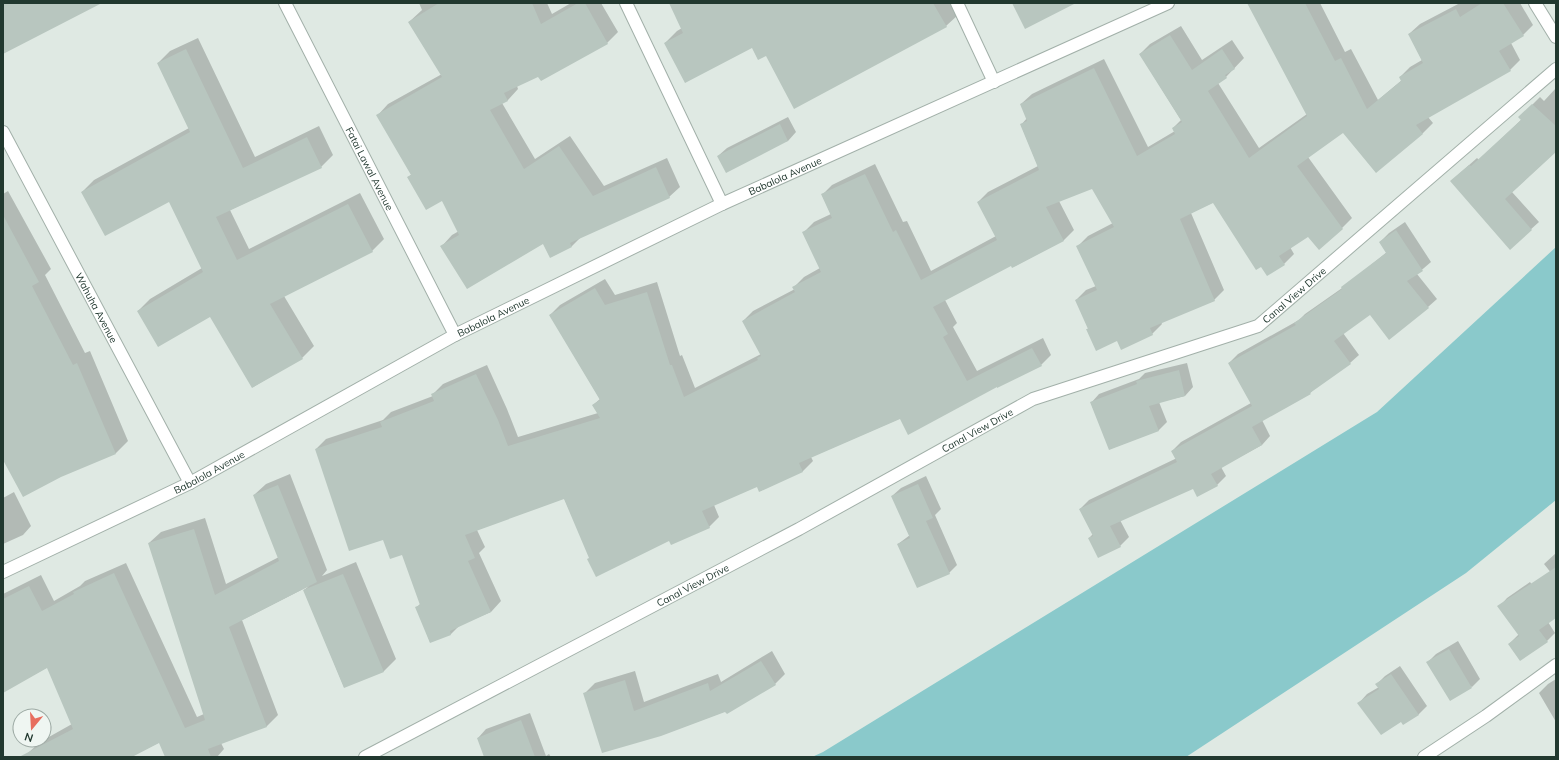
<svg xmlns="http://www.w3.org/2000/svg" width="1559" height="760" viewBox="0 0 1559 760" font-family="Mulish,sans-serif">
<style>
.water{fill:#8ac9cb}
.shadow{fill:#0003}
.building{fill:#b8c6bf}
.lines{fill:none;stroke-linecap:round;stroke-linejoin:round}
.minor-casing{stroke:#a2b0a9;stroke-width:14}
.minor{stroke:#fff;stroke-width:12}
.labels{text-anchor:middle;stroke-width:3;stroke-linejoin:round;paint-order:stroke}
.street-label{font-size:10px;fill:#21382f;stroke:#eff6f2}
</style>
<rect width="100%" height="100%" fill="#dfe9e3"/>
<path class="water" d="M1556,247V500L1466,573L1186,757H812L823,752L1377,412Z"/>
<path class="shadow" d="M419,3H547L552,14L571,3H601L618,32L607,43L517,86L518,89L508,100L502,103L535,159L570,136L604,186L667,158L680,187L669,197L581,237L572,246L551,257L543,243L442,246L452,235L459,231L442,200L408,177L412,174L378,115L388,104L442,74L409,22L422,10Z
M670,3H951L958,15L946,26L766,55L752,46L665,43L677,31L682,28Z
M1248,3H1320L1345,52L1351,49L1378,100L1402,80L1400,77L1410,67L1422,60L1409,34L1420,24L1460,3H1520L1533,25L1523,35L1511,43L1520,60L1510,70L1428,117L1433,123L1423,133L1376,171L1343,132L1308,157L1352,218L1342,228L1308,235L1290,247L1294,254L1284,264L1214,202L1191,213L1224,290L1214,300L1161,322L1162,324L1152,334L1118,340L1087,329L1089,328L1076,300L1086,290L1096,286L1078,246L1088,236L1113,223L1093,187L1059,201L1074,230L1064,240L1013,267L1011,264L945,300L957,323L953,327L977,371L1043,338L1051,355L1041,365L997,386L901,418L811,457L813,461L803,471L760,491L757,486L714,505L719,517L709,527L669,540L590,557L564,498L477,530L485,547L479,553L501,601L491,612L460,625L451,634L430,642L417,607L421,603L402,553L383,538L316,449L326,439L383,420L391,412L433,396V394L443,384L487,365L507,409L518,437L598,413L593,405L600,399L550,315L560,305L605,279L615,295L657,282L680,356L682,355L695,388L761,354L743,321L753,311L795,289L794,287L804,277L820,268L804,232L814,222L831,214L822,195L832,185L875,164L903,222L907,221L931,271L996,236L978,202L988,192L1038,166L1021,125L1027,118L1021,104L1032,94L1104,59L1148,147L1175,131L1173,128L1181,120L1140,54L1150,44L1181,26L1202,60L1232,40L1244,58L1226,77L1218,83L1259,148L1307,114Z
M198,38L255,157L319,126L333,155L321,167L230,210L249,249L360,193L384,239L372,251L284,296L314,346L302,358L253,387L211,316L138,311L150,299L202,268L170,200L82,192L94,180L189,128L158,63L170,51Z
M1556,88V151L1512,192L1539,222L1510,248L1451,181L1477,158L1479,160L1522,119L1520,117L1540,97L1544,101Z
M788,117L796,132L788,141L718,156L727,148Z
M8,191L51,269L45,275L85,353L90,351L128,441L116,453L3,458V194Z
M1405,222L1431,262L1417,274L1437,299L1428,307L1370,314L1343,333L1359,355L1350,363L1316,387L1310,393L1262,420L1270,436L1262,445L1221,467L1226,476L1217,485L1193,487L1120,520L1129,537L1120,546L1089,538L1093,534L1080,509L1089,500L1177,458L1172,451L1181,442L1251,403L1229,363L1238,354L1299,320L1305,314L1345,286L1387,252L1380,242L1389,233Z
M1187,363L1193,387L1185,396L1159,402L1167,422L1159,430L1110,449L1091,403L1099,394L1139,379L1145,373Z
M290,474L327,570L322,576L356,562L396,659L384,671L344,687L304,590L309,586L242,620L278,715L267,726L221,743L224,749L217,757H166L160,742L130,757H30L28,753L40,742L72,724L48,667L3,691V594L41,575L54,601L80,586L85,581L126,563L197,717L204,714L149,543L161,532L205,518L226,584L279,557L254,495L266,484Z
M926,476L941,509L935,515L957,565L949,573L898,544L910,535L892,496L901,488Z
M14,492L31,526L23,535L3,544V498Z
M1556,553V579L1544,564Z
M1530,582L1554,616L1548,622L1555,633L1547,641L1509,644L1519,634L1499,607L1507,598Z
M1458,641L1480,679L1472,687L1428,662L1436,654Z
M772,651L785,674L775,684L726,711L661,735L585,693L595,683L635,671L644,702L718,674L721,682Z
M1400,666L1427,706L1419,714L1403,724L1401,721L1359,703L1367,694L1379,687L1377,684L1385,676Z
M1556,679V722L1539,693L1548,684Z
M530,713L546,756L549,754L551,757H485L478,738L486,729Z"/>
<path class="building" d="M3,3H102L3,54Z
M439,3H532L541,24L578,3H585L608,44L541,81L538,77L504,93L508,101L490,110L524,169L559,146L593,196L656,167L670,198L570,243L572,247L550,258L543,244L467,289L440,246L459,235L442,201L426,210L407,177L411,175L376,115L442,77L408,22Z
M669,3H933L947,27L794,109L766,56L758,60L752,48L685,83L664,43L683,33Z
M1012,3H1076L1025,29Z
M1247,3H1305L1335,61L1341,58L1367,109L1401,81L1399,77L1423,63L1408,34L1456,9L1460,17L1482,3H1503L1524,36L1499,51L1511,71L1416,125L1423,134L1376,173L1343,133L1297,166L1343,229L1319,250L1308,237L1279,256L1285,265L1267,276L1261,267L1256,270L1213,203L1180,219L1215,301L1150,328L1153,335L1121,350L1117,341L1096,351L1086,329H1088L1075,300L1097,290L1076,246L1114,227L1092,189L1046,207L1064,241L1012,268L1011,266L933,307L948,334L943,337L967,381L1032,348L1042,366L997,388V387L908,435L900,419L799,463L803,472L759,492L757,487L702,511L710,528L671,545L669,541L596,577L587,559L589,558L564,499L465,535L475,558L468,561L491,612L450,631L451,635L430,643L415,607L420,605L402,555L390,559L383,540L349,551L315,449L382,427L380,422L434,401L431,394L476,374L498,420L508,446L600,418L592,405L600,400L549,315L595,288L605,305L647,292L670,365H672L684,397L758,360L757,358L761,356L742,321L795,292L792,287L821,272L802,232L832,218L821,194L865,174L893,232L896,230L921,280L997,240L977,202L1039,170L1020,124L1027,121L1020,104L1094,68L1137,156L1175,134L1172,128L1182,122L1139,54L1170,35L1192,70L1222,49L1235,69L1225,75L1227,78L1208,91L1249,158L1307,116Z
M186,49L243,168L307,137L322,168L216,217L237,260L348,204L373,252L270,304L303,359L252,388L210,317L158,347L137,311L203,272L169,202L105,236L81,192L190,132L157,63Z
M1532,104L1556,126V152L1505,199L1532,230L1510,250L1450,181L1469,165L1471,166L1521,120L1518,117Z
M780,124L788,141L726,173L717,156Z
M3,215L39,282L32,286L73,365L77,363L116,454L61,477L23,497L3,460Z
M1396,230L1423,271L1407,281L1429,308L1389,340L1370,315L1334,341L1351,364L1310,393L1311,394L1252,427L1262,445L1211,474L1218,486L1197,497L1193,489L1110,526L1121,547L1098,558L1088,538L1093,536L1079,509L1177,462L1171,451L1252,406L1228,363L1296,325L1294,323L1342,289L1341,287L1386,253L1379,242Z
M1179,370L1185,396L1149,406L1159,431L1109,450L1090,402L1137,384L1136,381Z
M918,484L933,518L926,521L950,574L917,588L897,544L910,538L891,496Z
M278,485L317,582L229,627L267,727L208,749L211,757H165L159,743L132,757H19L73,729L47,668L3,693V599L29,586L42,611L74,594L73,592L114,573L185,728L205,720L148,543L194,529L215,595L279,561L253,495Z
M1556,567V618L1539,630L1548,642L1520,661L1508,644L1519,636L1497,606Z
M343,574L384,672L344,688L303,590Z
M1449,649L1472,688L1450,701L1426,662Z
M761,661L776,685L727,714L725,712L661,736L602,753L583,693L625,680L634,711L708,683L710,691Z
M1391,674L1419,715L1403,725L1401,722L1381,735L1357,703L1379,689L1375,684Z
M521,720L535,757H484L477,738Z"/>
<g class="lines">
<g class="minor-casing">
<g id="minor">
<path id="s1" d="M285,3L455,335"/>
<path d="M626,3L722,204"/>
<path d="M957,3L994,82"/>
<path d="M1535,3L1556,37"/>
<path id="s2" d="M3,132L190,483"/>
<path id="s3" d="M3,572L190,483L455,335L722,204L1168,3"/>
<path id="s4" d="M365,757L799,529L1033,399L1258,326L1556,69"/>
<path d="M1424,757L1486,716L1556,665"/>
</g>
</g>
<use href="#minor" class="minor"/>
</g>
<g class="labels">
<g class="street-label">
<text dy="4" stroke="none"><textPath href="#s1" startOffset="186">Fatai Lawal Avenue</textPath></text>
<text dy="4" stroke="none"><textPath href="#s3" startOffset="877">Babalola Avenue</textPath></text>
<text dy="4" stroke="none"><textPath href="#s4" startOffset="1042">Canal View Drive</textPath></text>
<text dy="4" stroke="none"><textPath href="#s2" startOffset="199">Wahuha Avenue</textPath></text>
<text dy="4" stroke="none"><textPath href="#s3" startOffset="553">Babalola Avenue</textPath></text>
<text dy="4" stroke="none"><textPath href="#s4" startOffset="694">Canal View Drive</textPath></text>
<text dy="4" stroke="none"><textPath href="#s3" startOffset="229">Babalola Avenue</textPath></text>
<text dy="4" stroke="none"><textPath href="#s4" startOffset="370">Canal View Drive</textPath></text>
</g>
</g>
<rect width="1559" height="760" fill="none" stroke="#21382f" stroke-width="8"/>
<g transform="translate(32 728) rotate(198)"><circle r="19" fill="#eff6f2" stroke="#9daaa4"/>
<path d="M0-3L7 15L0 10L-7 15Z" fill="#e76e5f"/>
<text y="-6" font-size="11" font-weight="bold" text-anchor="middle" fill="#21382f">N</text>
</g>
</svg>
